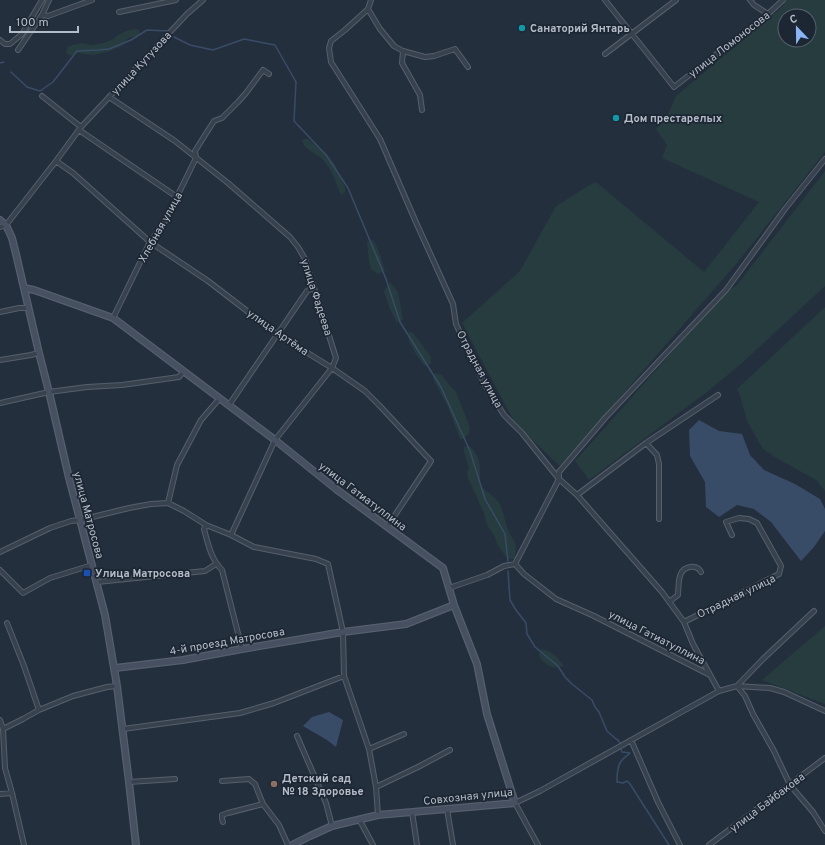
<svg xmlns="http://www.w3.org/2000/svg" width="825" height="845" viewBox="0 0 825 845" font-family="Overpass,sans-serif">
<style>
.green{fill:#263c3f;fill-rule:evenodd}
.water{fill:#394c67}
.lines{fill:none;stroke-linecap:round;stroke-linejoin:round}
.stream{stroke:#394c67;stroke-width:1.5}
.street-casing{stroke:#565f6c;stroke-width:6}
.secondary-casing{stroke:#565f6c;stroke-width:8}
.street{stroke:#38414e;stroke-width:4}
.secondary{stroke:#465061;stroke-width:5.5}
.culture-dot{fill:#0f9aa8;stroke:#1d2633;stroke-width:1.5}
.transit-dot{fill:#1a4fb4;stroke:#1d2633;stroke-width:1.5}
.education-dot{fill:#8d6e63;stroke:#1d2633;stroke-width:1.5}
.labels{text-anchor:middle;stroke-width:3.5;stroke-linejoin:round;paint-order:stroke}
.poi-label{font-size:11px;font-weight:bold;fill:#b4bcc9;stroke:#1d2633;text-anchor:start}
.street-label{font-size:11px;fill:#b4bcc9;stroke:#1d2633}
</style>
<rect width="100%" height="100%" fill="#242f3e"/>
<path class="green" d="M787,0H825V152L737,263L560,466L516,425L462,323L520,271L556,206L588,186L596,182L704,272L759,202L662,158L667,145L656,129L667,116L676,96L781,8ZM785,16H809V40H785Z
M136,29L139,30L140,33L139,36L128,38L122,46L107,52L93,55L78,53L70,56L67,54L66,51L68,47L73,45L82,43L92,45L103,43L112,40L118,35L126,31Z
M304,139H308L327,154L336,166L340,177L345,187V192L342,195C337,189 337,184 334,178C333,174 327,165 324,161C318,153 304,151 302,140Z
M825,171V286L741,364L707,392L589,480L575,461L724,294L737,285Z
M373,240C379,249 382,260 385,271L378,274L371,269L369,262L367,242Z
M390,282L398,292L403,319L397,323L390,309L384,291Z
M825,307V491L816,480L778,459L763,449L747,421L740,396L737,389Z
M408,331L413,333L431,357V364L425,366L417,356L409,342Z
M435,373L442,375L446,381L456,392L468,422L470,428L469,434L463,439H460L459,436L448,407L434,381L433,378Z
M468,446C476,449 480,462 480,469C481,473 479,478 480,482C482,491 491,493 496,499C504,507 504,521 508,530C510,536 516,541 516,547C516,550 515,555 515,559H511L506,557L497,544L495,537L487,525L484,513L478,500L468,478L467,474L469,467L464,452V447Z
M825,626V704L762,680Z
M541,649C552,650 558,658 564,666C555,668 552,669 545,663C542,660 540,659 539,655Z"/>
<path class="water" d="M699,420L719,431L742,434L750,455L764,470L795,484L820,499L825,509V531L814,547L801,561L771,522L754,509L737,505L719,517L706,507L705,482L690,456L689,430Z
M329,712L343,720L336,747L327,740L303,726L312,717Z"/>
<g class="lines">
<path class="stream" d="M174,37L190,45L213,50L244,39L275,45L296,82L294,121L326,155L348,188L386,279L400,322L441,387L470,451L485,499L505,534L508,561
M0,63L4,62
M11,72L27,87L40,91L53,82L77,51L98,50L109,49L131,40L147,30L168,31
M508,571L510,600L516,610L526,623L527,634L535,647L558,666L565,677L572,684L592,700L595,707L599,712L607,731L616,739L618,740L620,743
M621,749L622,752L630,753C627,756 622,759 620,763C617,768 617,776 617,782L623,783L627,781L630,784L669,845"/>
<g class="street-casing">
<path id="street" d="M371,0L368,9L345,30L331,41L329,48L331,62L380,139L415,220L453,304L456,324L467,348L485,385L504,415L522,433L559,479L577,495L662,592L684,622L693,644L719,691
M605,0L674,87L768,14L783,0
M750,0L754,5L768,14
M368,9L380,29L394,46L403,51L425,57L434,56L455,49L468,67
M119,12L176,0
M42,15L48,16L92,0
M0,40L5,44H10L22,34L42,0
M18,50L42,15L49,0
M403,51L402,63L420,95L422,110
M605,54L676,0
M42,96L81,127
M109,97L175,141L228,183L290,237L298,247L305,259L336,358L332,368L275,440L231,535
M79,130L177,197
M56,161L73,173L150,242L208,281L277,334L332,368L365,391L379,405L431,461L387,527
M0,227L6,225L56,161L81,127L187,14L203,0
M0,312L19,308H29
M113,318L150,242L165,221L196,158L195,151L214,121L222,118L238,102L246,93L263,70L269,74
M0,360L31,355L39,353
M0,403L49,392L87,387L122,385L179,377L184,371
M229,405L307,291L314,287
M646,443L657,455L659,464V519
M577,495L646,443L718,395
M168,503L177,465L201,420L220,398
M206,525L204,529C208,544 211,559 222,570L242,649
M0,552L50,528L71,521L80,520L129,508L151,504L168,503L184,511L206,525L231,535L254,547L316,559L328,564L343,632L344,676L369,749L376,787L378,815
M515,564L524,574L556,599L594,616L710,675
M0,570L23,593L50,578L92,565
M97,582L205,571L216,564
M449,588L487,575L504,566L515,564L559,479V472L606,417L726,290L785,209L825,159
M669,602L678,595C679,584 677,569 690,567C695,566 699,568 701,572
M814,611L763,659L737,686L745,696L753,714L774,751L790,785L813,812L825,831
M684,622L779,574L781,566L757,523L749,519L739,518L726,522L732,535
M7,623L24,666L39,710
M0,720L3,729L5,768L12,793L24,845
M3,729L23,719L39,710L73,696L107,687L117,686
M123,729L240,713L274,703L344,676
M297,736L326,803L332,826
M631,740L658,802L680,845
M369,749L404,734
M222,781L249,779L255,784L263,804L279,825L288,845
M129,782L175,779
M376,787L418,767L450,750
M0,794L12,793
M447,809L453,845
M412,812L417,845
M359,819L373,845
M223,822L222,819V815L228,813L263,804
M538,845L515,803L540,791L719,691L737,686L770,688L784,692L825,711
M709,845L825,758"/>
</g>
<g class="secondary-casing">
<path id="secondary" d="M0,220L6,225L12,238L16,254L39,353L49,392L69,478L105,615L117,686L129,782L136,845
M24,288L34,290L113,318L275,440L336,489L443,568L454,605L477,664L487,714L515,803L378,815L332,826L310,836L292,845
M115,668L183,660L242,649L343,632L406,624L454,605"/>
</g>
<use href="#street" class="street"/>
<use href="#secondary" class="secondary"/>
</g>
<g class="culture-dot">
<circle cx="522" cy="28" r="4"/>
<circle cx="616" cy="118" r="4"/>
</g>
<rect class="transit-dot" x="83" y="569" width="8" height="8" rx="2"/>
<circle class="education-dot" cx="274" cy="784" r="4"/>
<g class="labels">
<g class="poi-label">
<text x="530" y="32">Санаторий Янтарь</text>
<text x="624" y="122">Дом престарелых</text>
<text x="95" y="577">Улица Матросова</text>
<text x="282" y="782">Детский сад<tspan x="282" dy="13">№ 18 Здоровье</tspan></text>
</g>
<g class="street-label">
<text transform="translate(729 44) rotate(-38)" y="4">улица Ломоносова</text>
<text transform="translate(141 63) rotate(-47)" y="4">улица Кутузова</text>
<text transform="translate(160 227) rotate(-61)" y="4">Хлебная улица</text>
<text transform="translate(317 297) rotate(72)" y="4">улица Фадеева</text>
<text transform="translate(278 332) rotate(35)" y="4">улица Артёма</text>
<text transform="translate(480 369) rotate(62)" y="4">Отрадная улица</text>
<text transform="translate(363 496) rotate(37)" y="4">улица Гатиатуллина</text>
<text transform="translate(89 515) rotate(75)" y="4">улица Матросова</text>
<text transform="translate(736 596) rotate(-26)" y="4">Отрадная улица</text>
<text transform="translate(657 637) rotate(27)" y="4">улица Гатиатуллина</text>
<text transform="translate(227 641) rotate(-10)" y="4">4-й проезд Матросова</text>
<text transform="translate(468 796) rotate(-6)" y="4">Совхозная улица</text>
<text transform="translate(767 802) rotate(-37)" y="4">улица Байбакова</text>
</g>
</g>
<g transform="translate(797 28) rotate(338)"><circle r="19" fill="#1d2633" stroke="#59626f"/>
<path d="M0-3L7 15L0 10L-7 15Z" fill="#8ab4f8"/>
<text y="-6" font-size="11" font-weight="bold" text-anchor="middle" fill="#b4bcc9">С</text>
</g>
<path d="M10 26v6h68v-6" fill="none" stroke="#b4bcc9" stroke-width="2"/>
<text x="16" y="26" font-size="12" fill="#b4bcc9" stroke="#1d2633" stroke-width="3" paint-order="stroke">100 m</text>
</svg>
